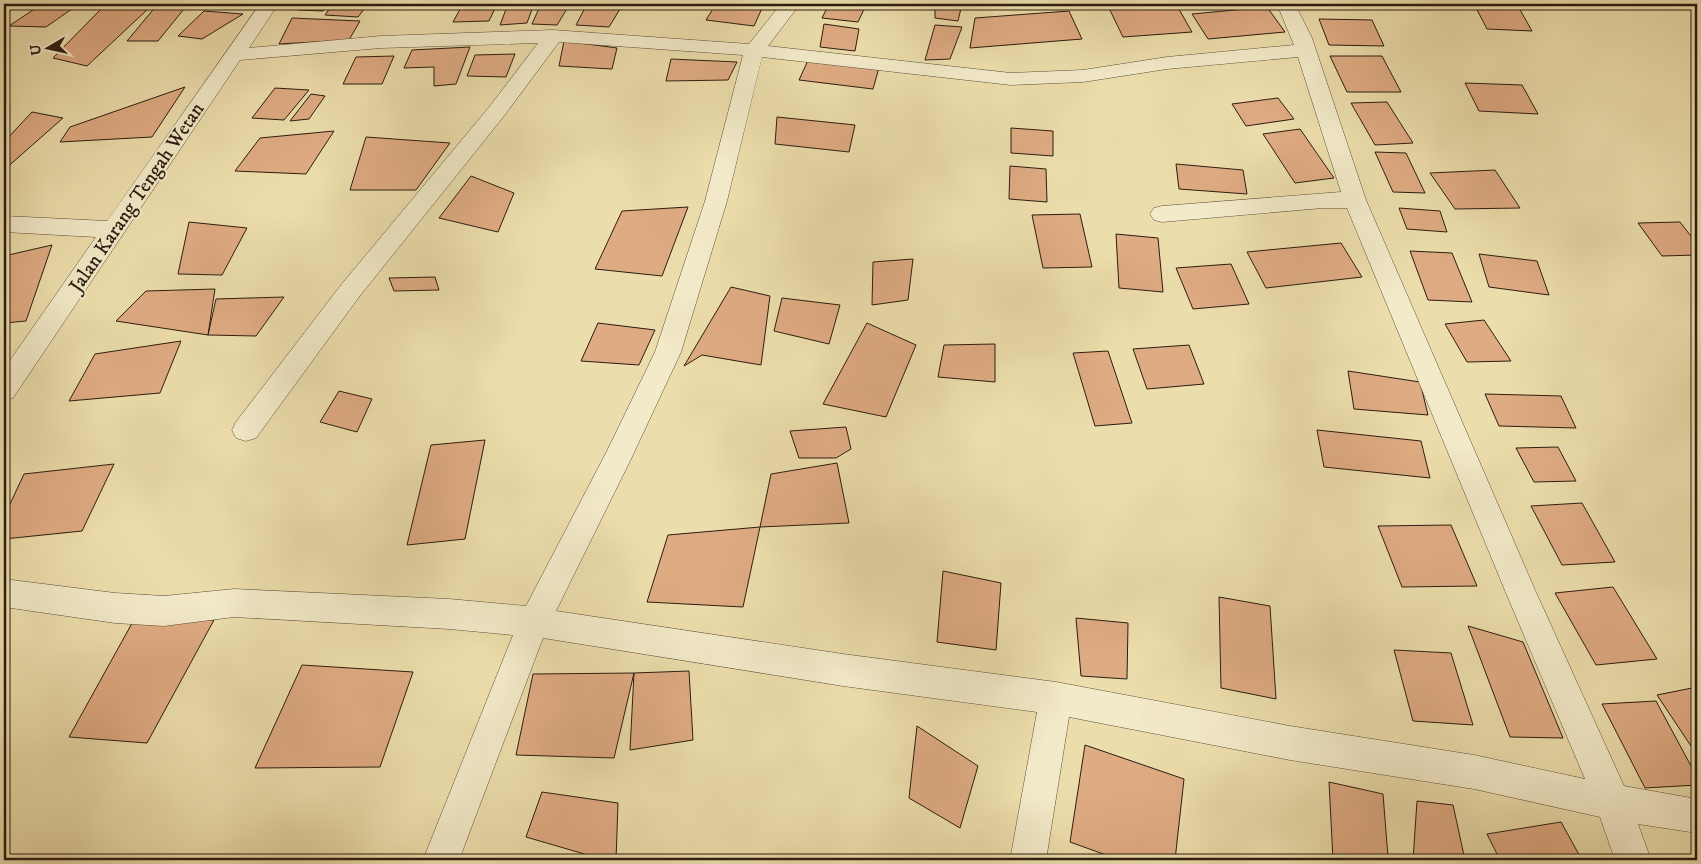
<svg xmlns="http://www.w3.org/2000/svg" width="1701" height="864" viewBox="0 0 1701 864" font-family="'IM FELL DW Pica',serif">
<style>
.building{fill:#dfab83;stroke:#2b1c11}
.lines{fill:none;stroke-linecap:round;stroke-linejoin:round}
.minor-casing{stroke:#5b4c38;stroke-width:1}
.minor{fill:#f3eac9;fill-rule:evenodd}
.labels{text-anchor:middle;stroke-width:4;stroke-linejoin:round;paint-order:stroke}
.street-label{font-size:20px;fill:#2b1c11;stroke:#f3eac9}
</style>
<rect width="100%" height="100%" fill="#ecdeac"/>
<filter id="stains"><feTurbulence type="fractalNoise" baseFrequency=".004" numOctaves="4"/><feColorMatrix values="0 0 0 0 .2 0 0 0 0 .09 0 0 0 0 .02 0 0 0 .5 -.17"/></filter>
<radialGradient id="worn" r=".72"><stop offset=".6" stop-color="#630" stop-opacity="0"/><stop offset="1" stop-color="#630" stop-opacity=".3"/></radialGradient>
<path class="building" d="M42,4H79L46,27L9,26Z
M188,4L158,41H127L157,5Z
M303,4H328L323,11L298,10Z
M333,4H368L358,17L325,15Z
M463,4H497L489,21L453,22Z
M508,4H534L527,23L500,25Z
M541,4H570L557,25L532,24Z
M587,4H623L609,27L576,25Z
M716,4H746L763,6L754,26L706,20Z
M829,4H852L866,5L858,22L822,18Z
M935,4H962L958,21L935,18Z
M1107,4H1176L1192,32L1123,37Z
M1391,4H1444L1447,9L1394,8Z
M1475,6L1519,8L1532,31L1487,29Z
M1267,7L1285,32L1208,39L1192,14Z
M102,8H149L87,66L53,58Z
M204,11L243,14L202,39L178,36Z
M1069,11L1082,39L970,48L975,18Z
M292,18L360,21L349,40L279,44Z
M1319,19L1372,20L1384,46L1329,45Z
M824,24L859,29L855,51L820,47Z
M935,25L962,27L950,59L925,60Z
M564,41L617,48L612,69L559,66Z
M470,47L456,84L434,86V67L404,68L412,50Z
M515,54L506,77L467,76L475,55Z
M394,56L382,84H343L356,57Z
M810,56L880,64L873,89L799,80Z
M1330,56H1382L1401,92H1347Z
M671,59L737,62L728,80L666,81Z
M1465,83L1522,85L1538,114L1479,111Z
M185,87L152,137L60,142L70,127Z
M275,88L309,90L284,120L252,118Z
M311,94L325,96L309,119L290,121Z
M1278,98L1294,119L1246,126L1232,104Z
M1387,102L1413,143L1375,145L1351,103Z
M32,112L63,118L4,170V142Z
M777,117L855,125L849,152L775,144Z
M1011,128L1053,131V156L1011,153Z
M1300,129L1334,178L1295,183L1263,134Z
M334,131L306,174L235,171L260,138Z
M366,137L450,143L416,190H350Z
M1375,152L1406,153L1425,193L1393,192Z
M1176,164L1243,170L1247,194L1179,189Z
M1010,166L1046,169L1047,202L1009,199Z
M1495,170L1520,208L1455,209L1430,173Z
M471,176L514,193L498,232L439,218Z
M688,207L662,276L595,269L622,211Z
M1399,208L1440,211L1447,232L1407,229Z
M1080,214L1092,267L1043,268L1032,215Z
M189,222L247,228L222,275L178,274Z
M1680,222L1697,244V255L1662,256L1638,223Z
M1116,234L1158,238L1163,292L1119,288Z
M1341,243L1362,277L1266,288L1247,252Z
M52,245L26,321L4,323V256Z
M1410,251L1452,253L1472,302L1428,300Z
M1479,254L1537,261L1549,295L1489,287Z
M913,259L908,300L872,305L873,262Z
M1231,264L1249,304L1193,309L1176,268Z
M435,277L439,290L394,291L389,278Z
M731,287L770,296L761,365L702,355L684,366Z
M215,289L208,335L116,321L146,291Z
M284,297L256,336L208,335L216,299Z
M782,298L840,305L829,344L774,331Z
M1484,320L1511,361L1467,362L1445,324Z
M598,323L655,330L639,365L581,361Z
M867,323L916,345L886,417L823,404Z
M181,341L160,393L69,401L95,354Z
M995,344V382L938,377L944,345Z
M1189,345L1204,384L1147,389L1133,349Z
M1108,351L1132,423L1095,426L1073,353Z
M1348,371L1420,382L1428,415L1354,409Z
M339,391L372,399L357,432L320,422Z
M1485,394L1561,396L1576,428L1499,426Z
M846,427L851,449L836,458H799L790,431Z
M1317,430L1421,441L1430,478L1324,467Z
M485,440L465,539L407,545L431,445Z
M1558,447L1576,481L1534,482L1516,448Z
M837,463L849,523L760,527L771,474Z
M114,464L82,531L4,539V517L24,474Z
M1582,503L1615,562L1562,565L1531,506Z
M1451,525L1477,586L1402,587L1378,526Z
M760,527L743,607L647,602L668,535Z
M943,571L1001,583L996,650L937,642Z
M1613,587L1657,659L1596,665L1555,593Z
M1219,597L1270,606L1276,699L1221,688Z
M136,616L214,620L147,743L69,737Z
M1076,618L1128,623L1127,679L1081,676Z
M1468,626L1523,642L1563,738L1510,737Z
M1394,650L1451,653L1473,725L1413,721Z
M302,665L413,672L380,767L255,768Z
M689,671L693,740L630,750L634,673Z
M634,673L614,758L516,755L533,674Z
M1697,687V755L1657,695Z
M1656,701L1697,777V785L1645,788L1602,704Z
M917,726L978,766L960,828L909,798Z
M1085,745L1184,779L1175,860H1120L1070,842Z
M1329,782L1383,794L1388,857L1356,860H1333Z
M542,792L618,803L616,860H605L526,837Z
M1417,801L1453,805L1465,860H1413Z
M1561,822L1582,860H1500L1487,834Z"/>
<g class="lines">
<g class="minor-casing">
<path id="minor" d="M260,4H278L249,48L381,36L553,30L749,44L781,4H800L768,46L1011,73L1083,70L1167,57L1294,45L1277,4H1295L1312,38L1366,200L1535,590L1624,786L1697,799V833L1638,824L1651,860H1615L1600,817L1474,789L1290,760L1069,717L1046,860H1010L1037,712L843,686L543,638L459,860H423L513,635L449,629L234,617L164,626L115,623L4,607V579L115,593L164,596L234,589L449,599L526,606L607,451L655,352L705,201L743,55L559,42L504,116L359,297L256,438L246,441L236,438L232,430L236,422L341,285L490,106L538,43L381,48L240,60L13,398L4,401V369L96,237L4,232V216L107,221ZM762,57L1011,85L1083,82L1167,69L1298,57L1341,192L1162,206L1154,208L1150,214L1154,220L1162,222L1323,208H1347L1506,593L1585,779L1474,755L1290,726L1056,682L843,654L556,611L631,459L681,352L727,201Z"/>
</g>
<use href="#minor" class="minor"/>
</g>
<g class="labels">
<g class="street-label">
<text transform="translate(136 197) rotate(-56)" y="7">Jalan Karang Tengah Wetan</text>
</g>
</g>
<rect width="1701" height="864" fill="none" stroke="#ecdeac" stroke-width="20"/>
<rect x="5" y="5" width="1691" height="854" fill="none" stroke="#2b1c11" stroke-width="2.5"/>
<rect x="10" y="10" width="1681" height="844" fill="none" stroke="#2b1c11"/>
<g transform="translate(48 48) rotate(261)" stroke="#f3eac9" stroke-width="4" paint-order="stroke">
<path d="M0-4L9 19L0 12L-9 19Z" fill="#2b1c11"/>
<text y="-8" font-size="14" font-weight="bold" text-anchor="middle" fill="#2b1c11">U</text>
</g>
<rect width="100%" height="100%" filter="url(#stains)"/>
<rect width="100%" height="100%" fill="url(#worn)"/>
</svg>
